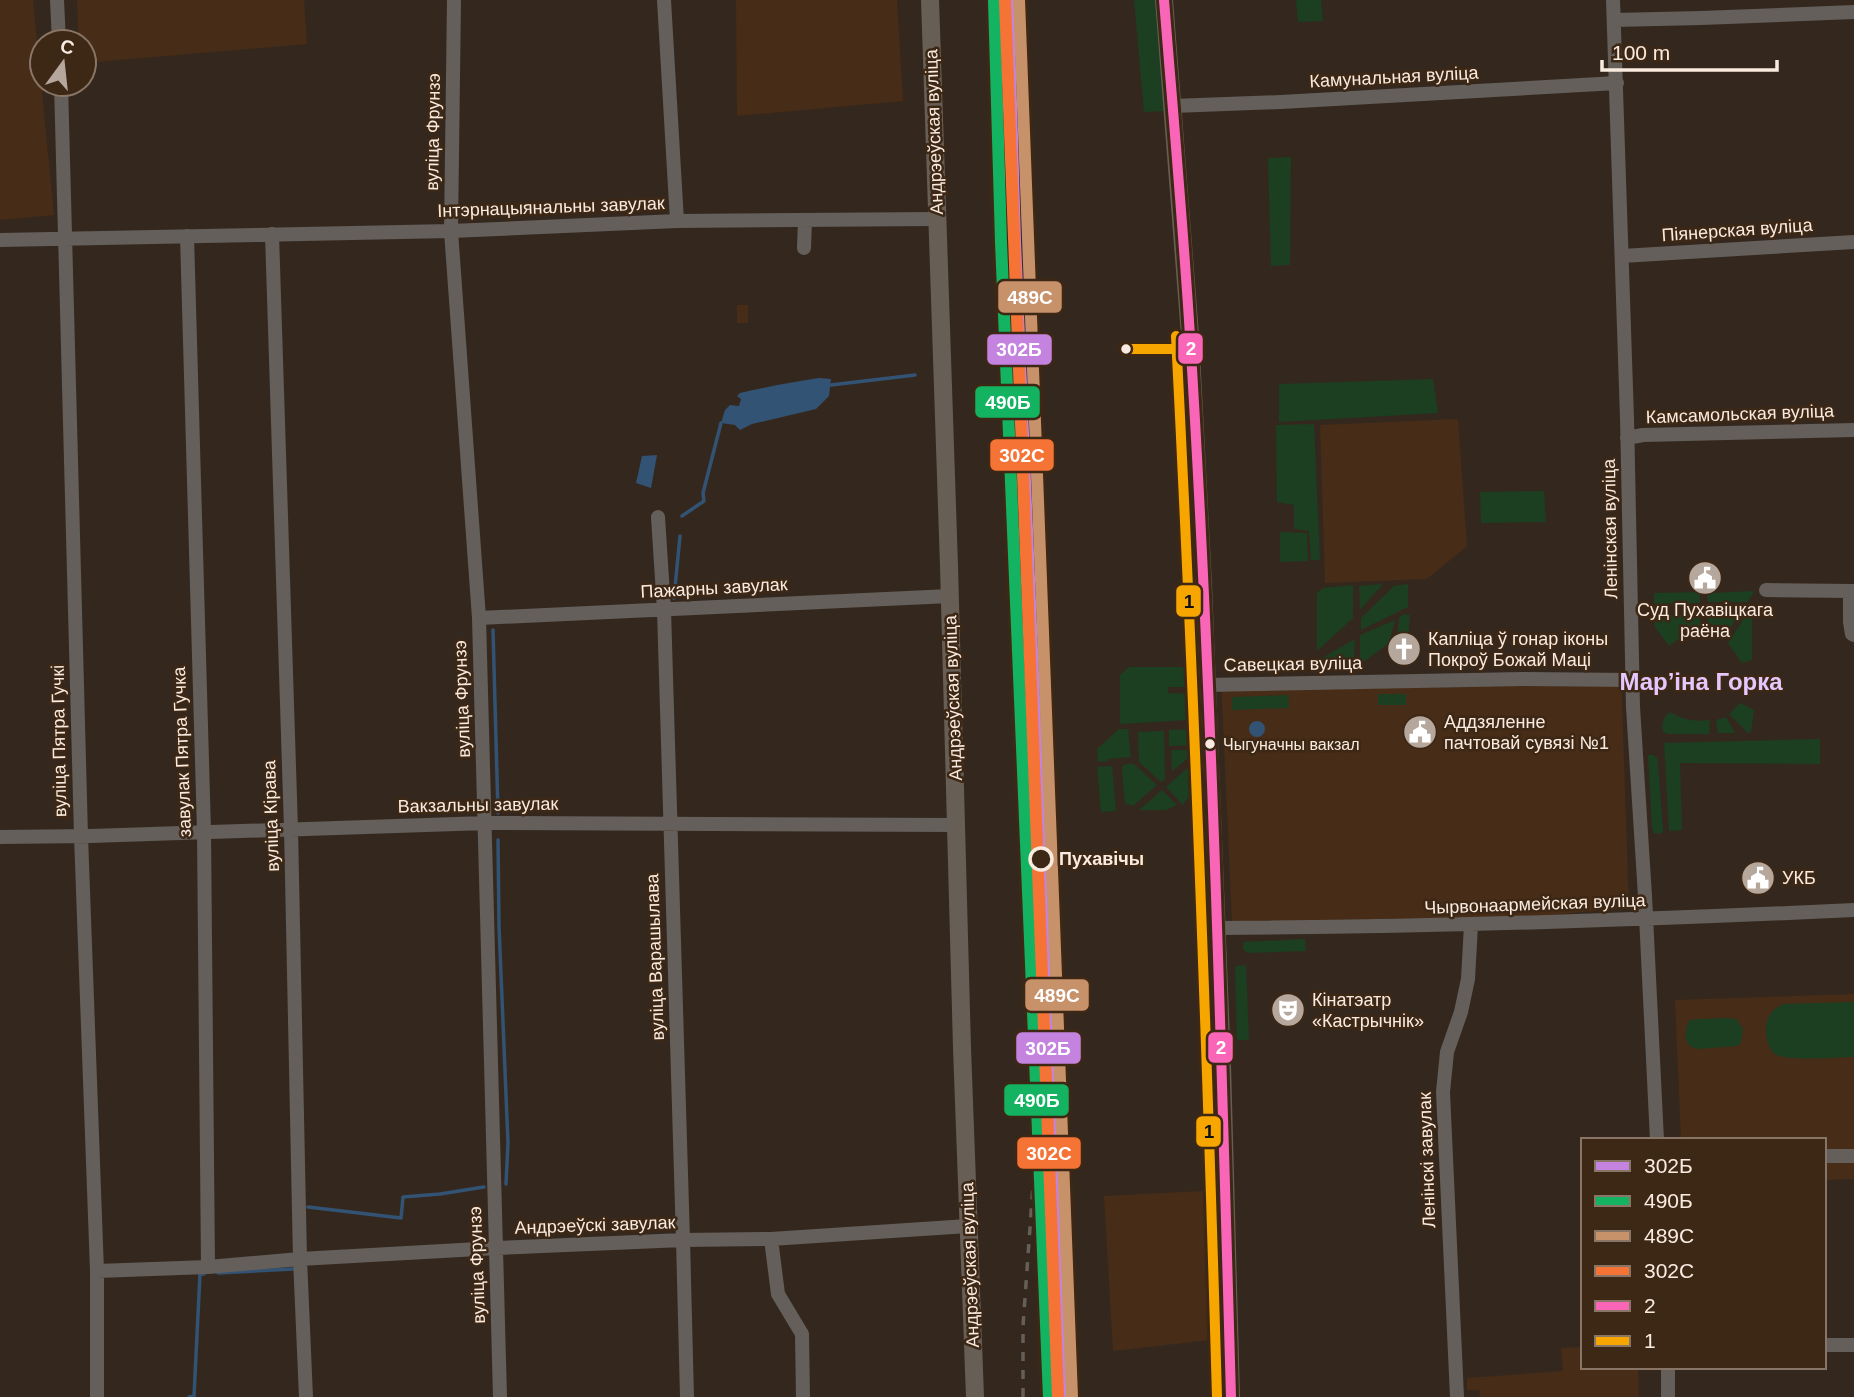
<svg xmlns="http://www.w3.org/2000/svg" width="1854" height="1397" viewBox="0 0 1854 1397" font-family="Arial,sans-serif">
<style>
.built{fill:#472c17}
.green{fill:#1c3e21}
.water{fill:#325374}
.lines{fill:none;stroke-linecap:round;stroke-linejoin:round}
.stream{stroke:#325374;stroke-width:3.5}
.minor{stroke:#645f5a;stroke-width:14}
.major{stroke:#675f56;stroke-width:18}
.rail{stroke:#665f58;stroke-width:3.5;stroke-dasharray:9 9;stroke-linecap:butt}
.bus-1-casing{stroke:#3d2715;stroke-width:16}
.bus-2-casing{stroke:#3d2715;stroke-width:16}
.bus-1{stroke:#fa66b7;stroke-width:10}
.bus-2{stroke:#f7a600;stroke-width:10}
.rail-1-casing{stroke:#3d2715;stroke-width:18}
.rail-2-casing{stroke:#3d2715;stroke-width:18}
.rail-3-casing{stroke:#3d2715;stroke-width:18}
.rail-4-casing{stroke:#3d2715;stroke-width:18}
.rail-1{stroke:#c483df;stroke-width:12}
.rail-2{stroke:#13b361;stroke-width:12}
.rail-3{stroke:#c7916a;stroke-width:12}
.rail-4{stroke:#f57335;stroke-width:12}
.bus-dot{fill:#faebe0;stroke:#3d2715;stroke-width:2.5}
.stop-dot{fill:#3d2715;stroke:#faebe0;stroke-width:3.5}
.labels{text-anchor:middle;stroke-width:5;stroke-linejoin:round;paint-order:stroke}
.bus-label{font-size:16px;fill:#faebe0;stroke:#3d2715;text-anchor:start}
.street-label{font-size:18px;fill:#faebe0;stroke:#3d2715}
.poi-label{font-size:18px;fill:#faebe0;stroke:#3d2715;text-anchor:start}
.stop-label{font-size:18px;font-weight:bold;fill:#faebe0;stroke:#3d2715;text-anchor:start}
.district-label{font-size:24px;font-weight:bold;fill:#e5c7fd;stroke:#3d2715}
.line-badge{stroke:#3d2715;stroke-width:2.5}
.badge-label{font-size:19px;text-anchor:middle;font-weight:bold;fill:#fff}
.pale-badge-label{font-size:19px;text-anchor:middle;font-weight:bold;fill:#111}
</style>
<rect width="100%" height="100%" fill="#34281e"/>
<path class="built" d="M0,0H33L54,215L0,220Z
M77,0H304L307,44L84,63V42H79Z
M736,0H897L903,101L737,116Z
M737,305H748V323H737Z
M1458,419L1467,546L1427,579L1325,583L1320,425Z
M1513,673H1621L1629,908L1537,916L1232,922L1221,679Z
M1854,994V1179L1824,1180V1140H1681L1675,1000Z
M1203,1191L1210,1340L1113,1351L1104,1196Z
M1583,1347V1367H1638L1639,1397H1480L1479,1390H1467V1378L1563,1371L1561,1348Z"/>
<path class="green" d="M1134,0H1155L1164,111L1144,112Z
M1296,0H1321L1323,21L1298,22Z
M1291,157L1290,265L1271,266L1268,158Z
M1433,379L1438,413L1279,422V384Z
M1314,424L1320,560H1311L1309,531L1294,529V505L1277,502L1276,425Z
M1544,491L1546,522L1481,523L1480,492Z
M1280,532L1307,533L1308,561L1280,562Z
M1383,584L1360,610L1359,586Z
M1408,584V607L1361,630V618L1394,586Z
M1353,585V618L1317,651V593L1323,588Z
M1755,591L1747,602H1708L1707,593Z
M1700,592V603L1654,604V593Z
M1403,614L1410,615L1408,638L1397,640L1399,618Z
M1661,615H1700L1701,634C1689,635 1678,638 1669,646L1655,627V622Z
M1738,615L1723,640L1707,635L1708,616Z
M1746,615L1752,618V660L1742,663L1728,643Z
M1395,620L1389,643L1365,661L1360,662V635Z
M1355,639L1354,662H1315Z
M1129,667H1186L1188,687H1168V693L1188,694L1190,720L1120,724V675Z
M1378,694H1406V705H1378Z
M1288,695L1289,708L1232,710V697Z
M1740,703L1754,710L1751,732L1748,733L1729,714Z
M1670,712C1683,720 1695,722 1710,720L1709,734H1668L1663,732C1661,723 1664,717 1670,712Z
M1726,717L1735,733H1718L1716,720Z
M1119,729H1128L1131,757L1108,759V761L1098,762L1097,749Z
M1195,729L1196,745L1169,746V730Z
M1164,731L1165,779L1161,782L1139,762L1138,732Z
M1820,739V764L1680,763L1682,830L1669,831L1664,743Z
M1171,750H1194L1195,753L1172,771Z
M1648,755H1653L1657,758L1658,763L1663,829V832L1660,834L1654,833L1652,828Z
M1195,761C1198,783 1195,788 1183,805L1166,787Z
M1127,764H1134L1157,785L1133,806L1125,803L1122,771V766Z
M1112,766L1116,811L1101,812L1097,767Z
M1162,790L1177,805L1166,810H1139Z
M1305,939L1306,951L1247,953L1243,949V942Z
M1246,965L1249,1040H1237L1235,966Z
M1854,1002V1057C1839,1057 1786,1062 1775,1054C1768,1049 1766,1038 1766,1029C1766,1016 1773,1008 1784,1004Z
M1727,1018L1736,1019L1743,1029L1741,1043L1737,1046L1698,1049C1683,1047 1683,1031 1690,1020L1697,1019Z"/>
<path class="water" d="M819,378L831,379L829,396L816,409L752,424L740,430L735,425L721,423L725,410L730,405L739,406L741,399L737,396L740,393C766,387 792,382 819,378Z
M657,455L651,488L636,483L642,456Z
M1249 729a8 8 0 1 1 16 0a8 8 0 1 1-16 0Z"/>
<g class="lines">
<path class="stream" d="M831,385L915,375
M682,516L704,501L703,493L721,423
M674,598L680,536
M493,630L498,813
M498,840L499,926L508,1143L506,1184
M308,1207L401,1218L403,1197L440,1194L484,1187
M218,1273L293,1269
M189,1397L194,1396L200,1274H204"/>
<path class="minor" d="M57,0L59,42
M454,0L451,231L479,618L500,1397
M664,0L677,221
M1613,0L1627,418L1633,707L1645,896L1657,1140
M1614,20L1701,18L1854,12
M61,84L81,836L97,1271V1397
M1173,106L1281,102L1617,83
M272,234L291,829L300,1259L306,1397
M187,236L204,831L208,1267
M0,240L451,231L677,221L936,219
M804,248L805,220
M1622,256L1854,242
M1627,438L1643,435L1854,430
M658,517L664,610L683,1240L687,1397
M1766,590L1854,591
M1850,591V622L1852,634L1854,635
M479,618L950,596
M1207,685L1523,679L1632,680
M0,837L91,836L486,823L956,825
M1217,928C1429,927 1642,920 1854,910
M1825,1156H1854
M771,1239L778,1294L802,1334L803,1397
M97,1271L208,1267L300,1259L496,1248L683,1240L771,1239L968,1226
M1824,1345H1854
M1668,1367V1397
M1457,1397L1443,1092L1447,1052L1461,1012L1468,979L1471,925"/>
<path class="major" d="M930,0L949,566L962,1048L975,1397
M1164,0L1190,335L1203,585L1222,1065L1231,1397"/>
<path class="rail" d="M989,0V10
M1023,1397V1326L1036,1143"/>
<g class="bus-1-casing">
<path id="bus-1" d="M1164,0C1173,112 1183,224 1190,336C1212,689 1221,1043 1231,1397"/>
</g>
<g class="bus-2-casing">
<path id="bus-2" d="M1176,336C1194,689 1207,1043 1217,1397
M1126,349H1190"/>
</g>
<use href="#bus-1" class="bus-1"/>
<use href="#bus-2" class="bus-2"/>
<g class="rail-1-casing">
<path id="rail-1" d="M1008,0L1015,241L1063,1397"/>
</g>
<g class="rail-2-casing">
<path id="rail-2" d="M994,0L1001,242L1049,1397"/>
</g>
<g class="rail-3-casing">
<path id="rail-3" d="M1019,0L1072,1397"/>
</g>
<g class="rail-4-casing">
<path id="rail-4" d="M1005,1L1058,1397"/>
</g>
<use href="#rail-1" class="rail-1"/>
<use href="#rail-2" class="rail-2"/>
<use href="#rail-3" class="rail-3"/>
<use href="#rail-4" class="rail-4"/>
</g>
<defs>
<g id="civic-disc" transform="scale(1.75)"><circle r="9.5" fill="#b5a79c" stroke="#3d2715"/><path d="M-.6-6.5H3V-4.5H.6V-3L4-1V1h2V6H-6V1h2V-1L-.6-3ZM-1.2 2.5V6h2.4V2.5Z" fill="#fff"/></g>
<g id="church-disc" transform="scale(1.75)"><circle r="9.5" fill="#b5a79c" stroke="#3d2715"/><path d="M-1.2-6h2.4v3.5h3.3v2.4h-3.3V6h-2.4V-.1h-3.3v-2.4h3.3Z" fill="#fff"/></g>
<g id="theatre-disc" transform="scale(1.75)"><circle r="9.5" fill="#b5a79c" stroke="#3d2715"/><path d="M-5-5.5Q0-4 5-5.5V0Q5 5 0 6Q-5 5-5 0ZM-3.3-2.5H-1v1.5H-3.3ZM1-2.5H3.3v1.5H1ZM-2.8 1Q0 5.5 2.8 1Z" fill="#fff"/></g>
</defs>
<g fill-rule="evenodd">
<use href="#civic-disc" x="1705" y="578"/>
<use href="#church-disc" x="1404" y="649"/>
<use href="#civic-disc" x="1420" y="732"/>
<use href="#civic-disc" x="1758" y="878"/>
<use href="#theatre-disc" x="1288" y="1010"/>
</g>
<g class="bus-dot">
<circle cx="1126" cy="349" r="6"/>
<circle cx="1210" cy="744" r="6"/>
</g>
<circle class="stop-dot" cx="1041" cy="859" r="11"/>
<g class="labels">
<g class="bus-label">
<text x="1223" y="750">Чыгуначны вакзал</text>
</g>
<g class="street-label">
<text transform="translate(1394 77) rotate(-3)" y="6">Камунальная вуліца</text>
<text transform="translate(433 132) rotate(-89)" y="6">вуліца Фрунзэ</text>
<text transform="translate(934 132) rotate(-92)" y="6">Андрэеўская вуліца</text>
<text transform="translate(551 207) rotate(-2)" y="6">Інтэрнацыянальны завулак</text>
<text transform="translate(1737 230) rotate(-4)" y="6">Піянерская вуліца</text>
<text transform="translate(1740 414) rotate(-2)" y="6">Камсамольская вуліца</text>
<text transform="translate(1610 529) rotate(-91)" y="6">Ленінская вуліца</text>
<text transform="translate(714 588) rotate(-3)" y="6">Пажарны завулак</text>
<text transform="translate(1293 664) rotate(-1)" y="6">Савецкая вуліца</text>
<text transform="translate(953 698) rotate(-92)" y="6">Андрэеўская вуліца</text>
<text transform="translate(462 699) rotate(-92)" y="6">вуліца Фрунзэ</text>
<text transform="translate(59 741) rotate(-91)" y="6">вуліца Пятра Гучкі</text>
<text transform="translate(182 752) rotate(-92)" y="6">завулак Пятра Гучка</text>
<text transform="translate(478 805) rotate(-1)" y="6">Вакзальны завулак</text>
<text transform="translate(271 816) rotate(-92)" y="6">вуліца Кірава</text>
<text transform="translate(1535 904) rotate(-2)" y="6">Чырвонаармейская вуліца</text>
<text transform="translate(655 957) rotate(-92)" y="6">вуліца Варашылава</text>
<text transform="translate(1427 1160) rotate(-92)" y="6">Ленінскі завулак</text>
<text transform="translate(595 1225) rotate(-2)" y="6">Андрэеўскі завулак</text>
<text transform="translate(477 1265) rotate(-92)" y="6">вуліца Фрунзэ</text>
<text transform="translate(970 1265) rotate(-92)" y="6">Андрэеўская вуліца</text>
</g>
<g class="poi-label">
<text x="1705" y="616" text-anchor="middle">Суд Пухавіцкага<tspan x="1705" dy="21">раёна</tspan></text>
<text x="1428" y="645">Капліца ў гонар іконы<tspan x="1428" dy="21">Покроў Божай Маці</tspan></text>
<text x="1444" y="728">Аддзяленне<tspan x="1444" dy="21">пачтовай сувязі №1</tspan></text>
<text x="1782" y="884">УКБ</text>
<text x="1312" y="1006">Кінатэатр<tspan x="1312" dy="21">«Кастрычнік»</tspan></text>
</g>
<g class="stop-label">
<text x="1059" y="865">Пухавічы</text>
</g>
<g class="district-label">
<text x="1701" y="690">Марʼіна Горка</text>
</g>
</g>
<g class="line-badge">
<rect x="997" y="280" width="66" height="34" rx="7" fill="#c7916a"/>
<rect x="1177" y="332" width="27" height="33" rx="7" fill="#fa66b7"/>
<rect x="986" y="333" width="67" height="33" rx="7" fill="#c483df"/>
<rect x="974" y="385" width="67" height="34" rx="7" fill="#13b361"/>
<rect x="989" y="438" width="66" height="34" rx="7" fill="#f57335"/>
<rect x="1175" y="584" width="27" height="34" rx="7" fill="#f7a600"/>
<rect x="1024" y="978" width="66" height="34" rx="7" fill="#c7916a"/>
<rect x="1207" y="1031" width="27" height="33" rx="7" fill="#fa66b7"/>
<rect x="1015" y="1031" width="67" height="34" rx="7" fill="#c483df"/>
<rect x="1003" y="1083" width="67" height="34" rx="7" fill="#13b361"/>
<rect x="1195" y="1115" width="27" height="33" rx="7" fill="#f7a600"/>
<rect x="1016" y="1136" width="66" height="34" rx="7" fill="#f57335"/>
</g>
<g class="badge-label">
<text x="1030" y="304">489С</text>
<text x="1191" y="355">2</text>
<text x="1019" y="356">302Б</text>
<text x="1008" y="409">490Б</text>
<text x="1022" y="462">302С</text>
<text x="1057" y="1002">489С</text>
<text x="1221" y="1054">2</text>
<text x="1048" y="1055">302Б</text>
<text x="1037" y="1107">490Б</text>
<text x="1049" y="1160">302С</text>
</g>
<g class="pale-badge-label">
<text x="1189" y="608">1</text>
<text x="1209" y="1138">1</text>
</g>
<rect x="1581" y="1138" width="245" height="231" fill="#3d2715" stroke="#897566" stroke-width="2"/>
<rect x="1595" y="1161" width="35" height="10" fill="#c483df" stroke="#897566" stroke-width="2"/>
<text x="1644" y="1173" font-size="21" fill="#faebe0">302Б</text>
<rect x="1595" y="1196" width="35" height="10" fill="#13b361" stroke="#897566" stroke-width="2"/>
<text x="1644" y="1208" font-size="21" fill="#faebe0">490Б</text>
<rect x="1595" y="1231" width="35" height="10" fill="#c7916a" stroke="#897566" stroke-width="2"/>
<text x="1644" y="1243" font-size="21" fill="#faebe0">489С</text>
<rect x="1595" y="1266" width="35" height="10" fill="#f57335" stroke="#897566" stroke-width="2"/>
<text x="1644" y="1278" font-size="21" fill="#faebe0">302С</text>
<rect x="1595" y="1301" width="35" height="10" fill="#fa66b7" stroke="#897566" stroke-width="2"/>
<text x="1644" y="1313" font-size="21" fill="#faebe0">2</text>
<rect x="1595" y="1336" width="35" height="10" fill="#f7a600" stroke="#897566" stroke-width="2"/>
<text x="1644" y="1348" font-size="21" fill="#faebe0">1</text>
<g transform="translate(63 63) rotate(15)"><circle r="33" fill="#3d2715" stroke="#897566" stroke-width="2"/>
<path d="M0-5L12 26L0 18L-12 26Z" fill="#b5a79c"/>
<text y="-10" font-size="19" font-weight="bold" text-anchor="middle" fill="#faebe0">С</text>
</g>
<path d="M1602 60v10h175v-10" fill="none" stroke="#faebe0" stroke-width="3.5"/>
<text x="1612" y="60" font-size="21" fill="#faebe0" stroke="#3d2715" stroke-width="5" paint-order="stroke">100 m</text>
</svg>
